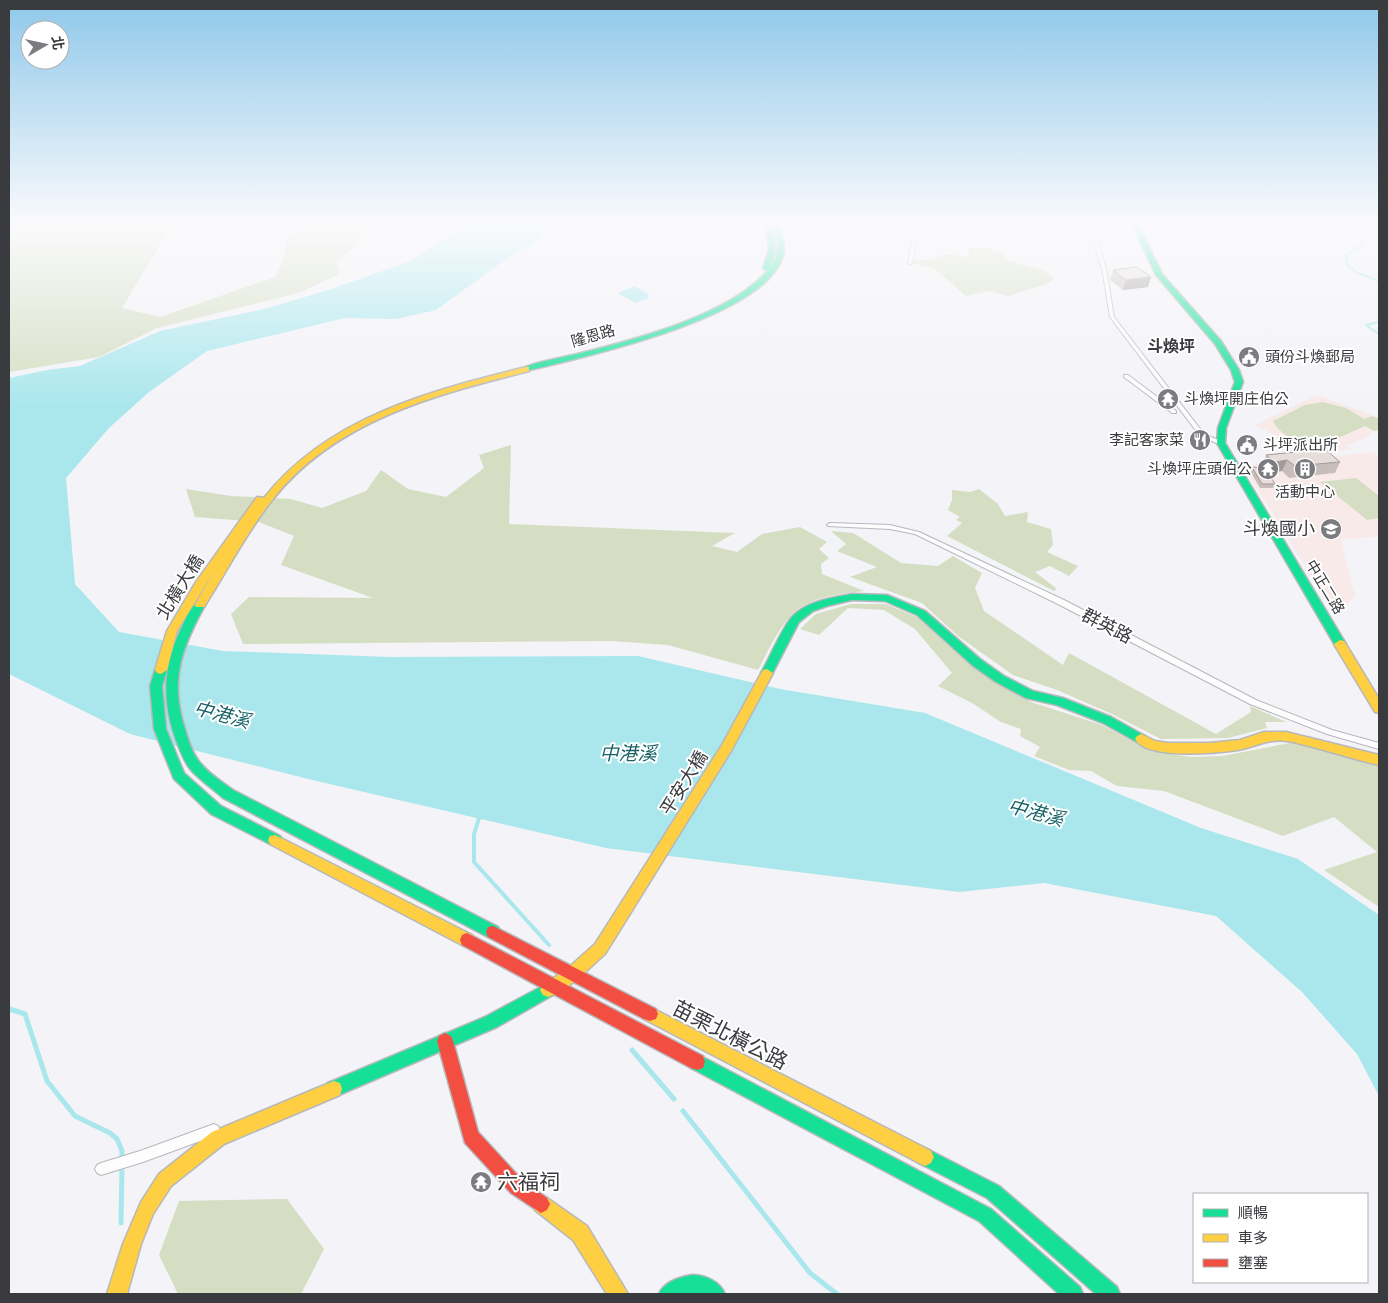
<svg xmlns="http://www.w3.org/2000/svg" width="1388" height="1303" viewBox="0 0 1388 1303" font-family="Poppins,'Noto Sans TC',sans-serif">
<style>
.education{fill:#f8eae9}
.green{fill:#d5dec3}
.water{fill:#a9e7ed}
.lines{fill:none;stroke-linecap:round;stroke-linejoin:round}
.stream-far2{stroke:#a9e7ed;stroke-width:2}
.stream-far1{stroke:#a9e7ed;stroke-width:4}
.stream{stroke:#a9e7ed;stroke-width:5}
.street-casing{stroke:#b7b8bc;stroke-width:2}
.fast-casing{stroke:#b7b8bc;stroke-width:3}
.slow-casing{stroke:#b7b8bc;stroke-width:3}
.jam-casing{stroke:#b7b8bc;stroke-width:3}
.street{fill:#fdfdfe;fill-rule:evenodd}
.fast{fill:#16e098;fill-rule:evenodd}
.slow{fill:#ffcf43;fill-rule:evenodd}
.jam{fill:#f24e42;fill-rule:evenodd}
.wall{fill:#c7bebc}
.shaded-wall{fill:#a29b99}
.building{fill:#e7dddb;stroke:#a29b99}
.labels{text-anchor:middle;stroke-width:4;stroke-linejoin:round;paint-order:stroke}
.far-street-label{font-size:15px;fill:#3a3b3f;stroke:#fff}
.far-poi-label{font-size:15px;fill:#3a3b3f;stroke:#fff;text-anchor:start}
.far-quarter-label{font-size:16px;font-weight:bold;fill:#3a3b3f;stroke:#fff}
.poi-label{font-size:18px;fill:#3a3b3f;stroke:#fff;text-anchor:end}
.street-label{font-size:18px;fill:#3a3b3f;stroke:#fff}
.water-label{font-size:19px;font-style:italic;fill:#186267;stroke:#fff}
.near-street-label{font-size:21px;fill:#3a3b3f;stroke:#fff}
.near-poi-label{font-size:21px;fill:#3a3b3f;stroke:#fff;text-anchor:start}
</style>
<rect width="100%" height="100%" fill="#f3f3f8"/>
<path class="education" d="M1317,395L1379,418V421L1366,427L1374,431L1370,432L1371,436L1347,445L1353,449L1312,454L1255,425Z
M1373,452L1379,457V536L1341,540L1355,595L1345,607L1328,603L1243,466Z"/>
<path class="green" d="M9,224H172L122,308L160,317L275,277L284,259L286,242L304,224H360L359,244L336,262L339,274L299,293L157,328L99,357L9,372Z
M969,248H989L1001,253L1009,261L1043,270L1055,278L1047,284L1008,296L989,291L966,296L935,269L912,263L914,259L930,260L945,254L968,257Z
M1323,402L1346,408L1364,419L1372,416L1379,419V430L1374,431L1365,426L1309,451L1301,447L1311,442C1295,441 1281,436 1273,421L1305,405Z
M511,445L509,524L735,533L712,546L737,552L762,534L800,527L827,542L819,549L829,558L821,564L822,574L864,591C839,594 804,597 787,620C775,635 767,653 758,670L668,645L611,641L243,644L231,614L249,597L373,598L281,565L294,536L259,522L195,517L186,489L231,496L291,499L322,508L366,491L381,470L408,489L446,497L484,468L479,455Z
M1356,478L1379,496V518L1367,520L1320,482Z
M979,489L998,504L1005,516L1028,512L1027,522L1051,529L1053,545L1047,552L1078,566L1069,576L1050,566L1035,572L1057,589L1054,591L947,536L962,523L956,520L960,517L948,510L952,500V490L970,492Z
M831,531L853,533L901,563L938,566L953,556L982,573L975,588L984,611L1063,665L1069,653L1216,734L1251,712L1250,706L1286,722H1265L1267,728L1228,738L1161,739L1112,714L1057,690L1013,675L958,636L922,603L850,577L877,567L837,551L846,544Z
M851,604H886L917,617L971,666L1031,702L1102,725L1151,751L1191,757L1222,756L1290,743L1326,750L1379,764V907L1324,870L1377,852L1334,817L1283,836L1164,791L1117,786L1091,771L1069,770L1034,756L1040,747L1020,736L1021,729L1001,722L972,703L938,686L952,673L915,629L884,610L848,608L819,635L800,629L816,614Z
M287,1199L324,1249L301,1294H178L159,1255L179,1201Z"/>
<path class="water" d="M466,224H551L537,242L515,253L436,310L396,319L345,318L207,351L149,392L109,428L66,478L75,584L119,632L223,651L389,657L638,656L780,689L925,713L1201,828L1298,859L1379,915V1096L1357,1054L1302,992L1216,916L1044,883L959,892L606,848L308,779L130,734L9,674V378L47,370L80,366L160,331L264,309L325,291L411,261Z
M635,286L648,294L649,298L635,303L618,293Z"/>
<g class="lines">
<path class="stream-far2" d="M1293,224L1344,229L1362,237L1363,244L1346,255L1348,266L1358,273L1379,281
M1360,224L1379,235
M1379,322L1366,325L1379,334"/>
<path class="stream-far1" d="M480,815L474,834V862L549,945"/>
<path class="stream" d="M9,1009L25,1014L47,1081L75,1116L110,1133L117,1139L122,1151V1160
M632,1050L674,1099
M683,1111L810,1273L837,1294
M121,1223L122,1166"/>
<g class="street-casing">
<path id="street" d="M907,224H911L906,229L916,243L912,263L910,264L908,263L912,243L902,229Z
M1088,224H1092L1106,268L1114,317L1204,434L1223,442V444H1219L1200,436L1110,317L1102,268Z
M1124,375H1128L1176,411V413H1172L1124,377Z
M830,523L890,525L919,532L1064,600L1256,700L1332,730L1379,743V749L1327,734L1250,704L1058,604L915,534L890,529L828,526L827,525L828,524Z
M214,1124L218,1126L224,1138L222,1142L218,1144L214,1142L211,1137L143,1162L101,1175L97,1173L95,1169L97,1165L101,1163L143,1150Z"/>
</g>
<g class="fast-casing">
<path id="fast" d="M772,224H778C783,236 787,249 781,261C757,319 584,357 526,371L522,369C532,362 567,357 581,353C637,339 730,315 768,270L763,269L769,249L766,228L769,226L772,228C777,243 776,255 769,269C781,255 779,240 772,224Z
M1132,224H1138L1162,274L1221,341L1239,370L1243,382L1226,428L1225,443L1346,644L1344,647H1336L1217,443L1218,428L1235,382L1231,370L1215,344L1156,275Z
M852,594L887,595L925,611L980,659L1004,676L1033,691L1063,698L1111,717L1145,736L1147,739L1145,742H1137L1103,723L1057,705L1026,698L996,682L972,665L917,615L885,601L852,600L827,606L813,611L799,622L771,676H763L761,673C769,659 782,629 791,618C806,601 831,598 852,594Z
M200,602L205,605C182,647 169,680 185,729C188,739 191,751 198,760C207,773 221,781 233,790L498,927L500,932L498,937L493,938L488,937L223,798C213,789 201,781 191,770C184,762 180,750 176,740C162,701 163,666 181,629C185,621 191,604 200,602Z
M161,666L167,670L162,686L166,729L184,773L221,806L280,836L282,840L280,844L275,845L270,844L211,814L174,779L154,729L150,686L155,670Z
M548,983L553,985L556,990L553,995L497,1027L334,1097L328,1095L326,1089L328,1083L485,1017Z
M697,1054L991,1209L1080,1287L1083,1294H1059L979,1221L691,1068L689,1062L691,1056Z
M925,1148L999,1186L1117,1287L1120,1294H1096L987,1198L919,1163L916,1157L919,1151Z
M692,1275C706,1275 720,1282 725,1294H659C664,1282 680,1277 692,1275Z"/>
</g>
<g class="slow-casing">
<path id="slow" d="M526,367H529V371C435,395 336,420 273,499C246,533 227,571 204,607H196L195,605L215,570L177,631L167,670L161,674L157,673L155,670L167,631L196,582L257,497L264,498C328,417 430,391 526,367Z
M1340,640L1344,641L1379,699V713L1375,712L1334,644Z
M767,669L773,673L731,751L605,954C588,969 570,989 548,997L543,995L540,990L543,985L567,969L595,944L722,745L763,670Z
M1264,732H1286L1379,755V765C1357,760 1335,753 1313,747C1304,745 1295,742 1287,741C1269,738 1255,747 1238,750C1217,753 1147,760 1135,739L1137,736L1141,734L1155,741L1168,743H1210L1240,740Z
M275,835L472,935L474,940L472,945L467,947L462,945L270,844L268,840L270,836Z
M650,1007L931,1151L934,1157L931,1163L925,1166L919,1163L644,1019L642,1014L644,1009Z
M334,1081L340,1083L342,1089L340,1095L224,1144L171,1186L153,1214L141,1244L127,1294H107L123,1244L141,1202L159,1174L212,1132Z
M541,1195L547,1198L587,1226L628,1294H607L573,1240L535,1210L532,1204L535,1198Z"/>
</g>
<g class="jam-casing">
<path id="jam" d="M493,926L656,1009L658,1014L656,1019L650,1021L644,1019L488,937L486,932L488,927Z
M467,933L703,1056L705,1062L703,1068L697,1070L691,1068L462,945L460,940L462,935Z
M445,1033L451,1036L453,1041L478,1132L523,1181L547,1198L550,1204L547,1210L541,1213L511,1193L465,1143L437,1041L439,1036Z"/>
</g>
<use href="#street" class="street"/>
<use href="#fast" class="fast"/>
<use href="#slow" class="slow"/>
<use href="#jam" class="jam"/>
</g>
<path class="wall" d="M1113,270L1148,287L1123,290L1110,280Z
M1266,455L1340,462L1335,473L1289,478L1282,471L1270,473L1266,470L1275,484L1273,488H1260L1250,471L1252,467L1263,468L1262,467Z"/>
<path class="shaded-wall" d="M1151,277L1148,287L1123,290L1126,280Z
M1287,460L1282,471L1270,473L1275,462Z"/>
<path class="building" d="M1137,267L1151,277L1126,280L1113,270Z
M1325,449L1340,462L1295,466L1287,460L1275,462L1266,455Z
M1252,467L1265,468L1275,484H1262Z"/>
<linearGradient id="sky" x2="0" y2="1"><stop stop-color="#8fc8ea"/><stop offset="0.55" stop-color="#fafafc"/><stop offset="1" stop-color="#fafafc" stop-opacity="0"/></linearGradient>
<rect width="1388" height="407" fill="url(#sky)"/>
<defs>
<g id="civic-disc" transform="scale(1.125)"><circle r="9.5" fill="#7b7b80" stroke="#fff"/><path d="M-.6-6.5H3V-4.5H.6V-3L4-1V1h2V6H-6V1h2V-1L-.6-3ZM-1.2 2.5V6h2.4V2.5Z" fill="#fff"/></g>
<g id="temple-disc" transform="scale(1.125)"><circle r="9.5" fill="#7b7b80" stroke="#fff"/><path d="M0-6L5-2H3V0L6.5 2.5H4V6H1.5V3h-3V6H-4V2.5H-6.5L-3 0V-2H-5Z" fill="#fff"/></g>
<g id="restaurant-disc" transform="scale(1.125)"><circle r="9.5" fill="#7b7b80" stroke="#fff"/><path d="M-5-6h1v4h1v-4h1v4h1v-4h1v5L-1.5 .5V6h-2V.5L-5-1ZM5-6V6H3V1.5H1.5Q1.5-4 5-6Z" fill="#fff"/></g>
<g id="building-disc" transform="scale(1.125)"><circle r="9.5" fill="#7b7b80" stroke="#fff"/><path d="M-4-6H4V6H1V3H-1V6H-4ZM-2.5-4.3h1.7v1.8h-1.7ZM.8-4.3h1.7v1.8H.8ZM-2.5-1h1.7V.8h-1.7ZM.8-1h1.7V.8H.8Z" fill="#fff"/></g>
<g id="school-disc" transform="scale(1.125)"><circle r="9.5" fill="#7b7b80" stroke="#fff"/><path d="M0-5L7-2L0 1L-7-2ZM-4 1L0 2.5L4 1V4Q0 6-4 4Z" fill="#fff"/></g>
</defs>
<g fill-rule="evenodd">
<use href="#civic-disc" x="1249" y="357"/>
<use href="#temple-disc" x="1168" y="399"/>
<use href="#restaurant-disc" x="1200" y="440"/>
<use href="#civic-disc" x="1247" y="445"/>
<use href="#temple-disc" x="1268" y="469"/>
<use href="#building-disc" x="1305" y="469"/>
<use href="#school-disc" x="1331" y="529"/>
<use href="#temple-disc" x="481" y="1182"/>
</g>
<g class="labels">
<g class="far-street-label">
<text transform="translate(593 336) rotate(-16)" y="5">隆恩路</text>
<text transform="translate(1325 587) rotate(59)" y="5">中正二路</text>
</g>
<g class="far-poi-label">
<text x="1265" y="362">頭份斗煥郵局</text>
<text x="1184" y="404">斗煥坪開庄伯公</text>
<text x="1184" y="445" text-anchor="end">李記客家菜</text>
<text x="1263" y="450">斗坪派出所</text>
<text x="1252" y="474" text-anchor="end">斗煥坪庄頭伯公</text>
<text x="1305" y="497" text-anchor="middle">活動中心</text>
</g>
<g class="far-quarter-label">
<text x="1171" y="352">斗煥坪</text>
</g>
<g class="poi-label">
<text x="1315" y="535">斗煥國小</text>
</g>
<g class="street-label">
<text transform="translate(180 587) rotate(-58)" y="6">北橫大橋</text>
<text transform="translate(1107 626) rotate(27)" y="6">群英路</text>
<text transform="translate(684 783) rotate(-58)" y="6">平安大橋</text>
</g>
<g class="water-label">
<text transform="translate(222 714) rotate(15)" y="7">中港溪</text>
<text x="628" y="760">中港溪</text>
<text transform="translate(1036 812) rotate(15)" y="7">中港溪</text>
</g>
<g class="near-street-label">
<text transform="translate(730 1035) rotate(27)" y="7">苗栗北橫公路</text>
</g>
<g class="near-poi-label">
<text x="497" y="1189">六福祠</text>
</g>
</g>
<rect width="1388" height="1303" fill="none" stroke="#3a3b3f" stroke-width="20"/>
<rect x="1193" y="1193" width="175" height="90" fill="#ffffff" stroke="#b0b1b2"/>
<rect x="1203" y="1209" width="25" height="8" fill="#16e098" stroke="#b0b1b2"/>
<text x="1238" y="1218" font-size="15" fill="#3a3b3f">順暢</text>
<rect x="1203" y="1234" width="25" height="8" fill="#ffcf43" stroke="#b0b1b2"/>
<text x="1238" y="1243" font-size="15" fill="#3a3b3f">車多</text>
<rect x="1203" y="1259" width="25" height="8" fill="#f24e42" stroke="#b0b1b2"/>
<text x="1238" y="1268" font-size="15" fill="#3a3b3f">壅塞</text>
<g transform="translate(45 45) rotate(81)"><circle r="24" fill="#ffffff" stroke="#b0b1b2"/>
<path d="M0-4L9 19L0 12L-9 19Z" fill="#7b7b80"/>
<text y="-8" font-size="14" font-weight="bold" text-anchor="middle" fill="#3a3b3f">北</text>
</g>
</svg>
